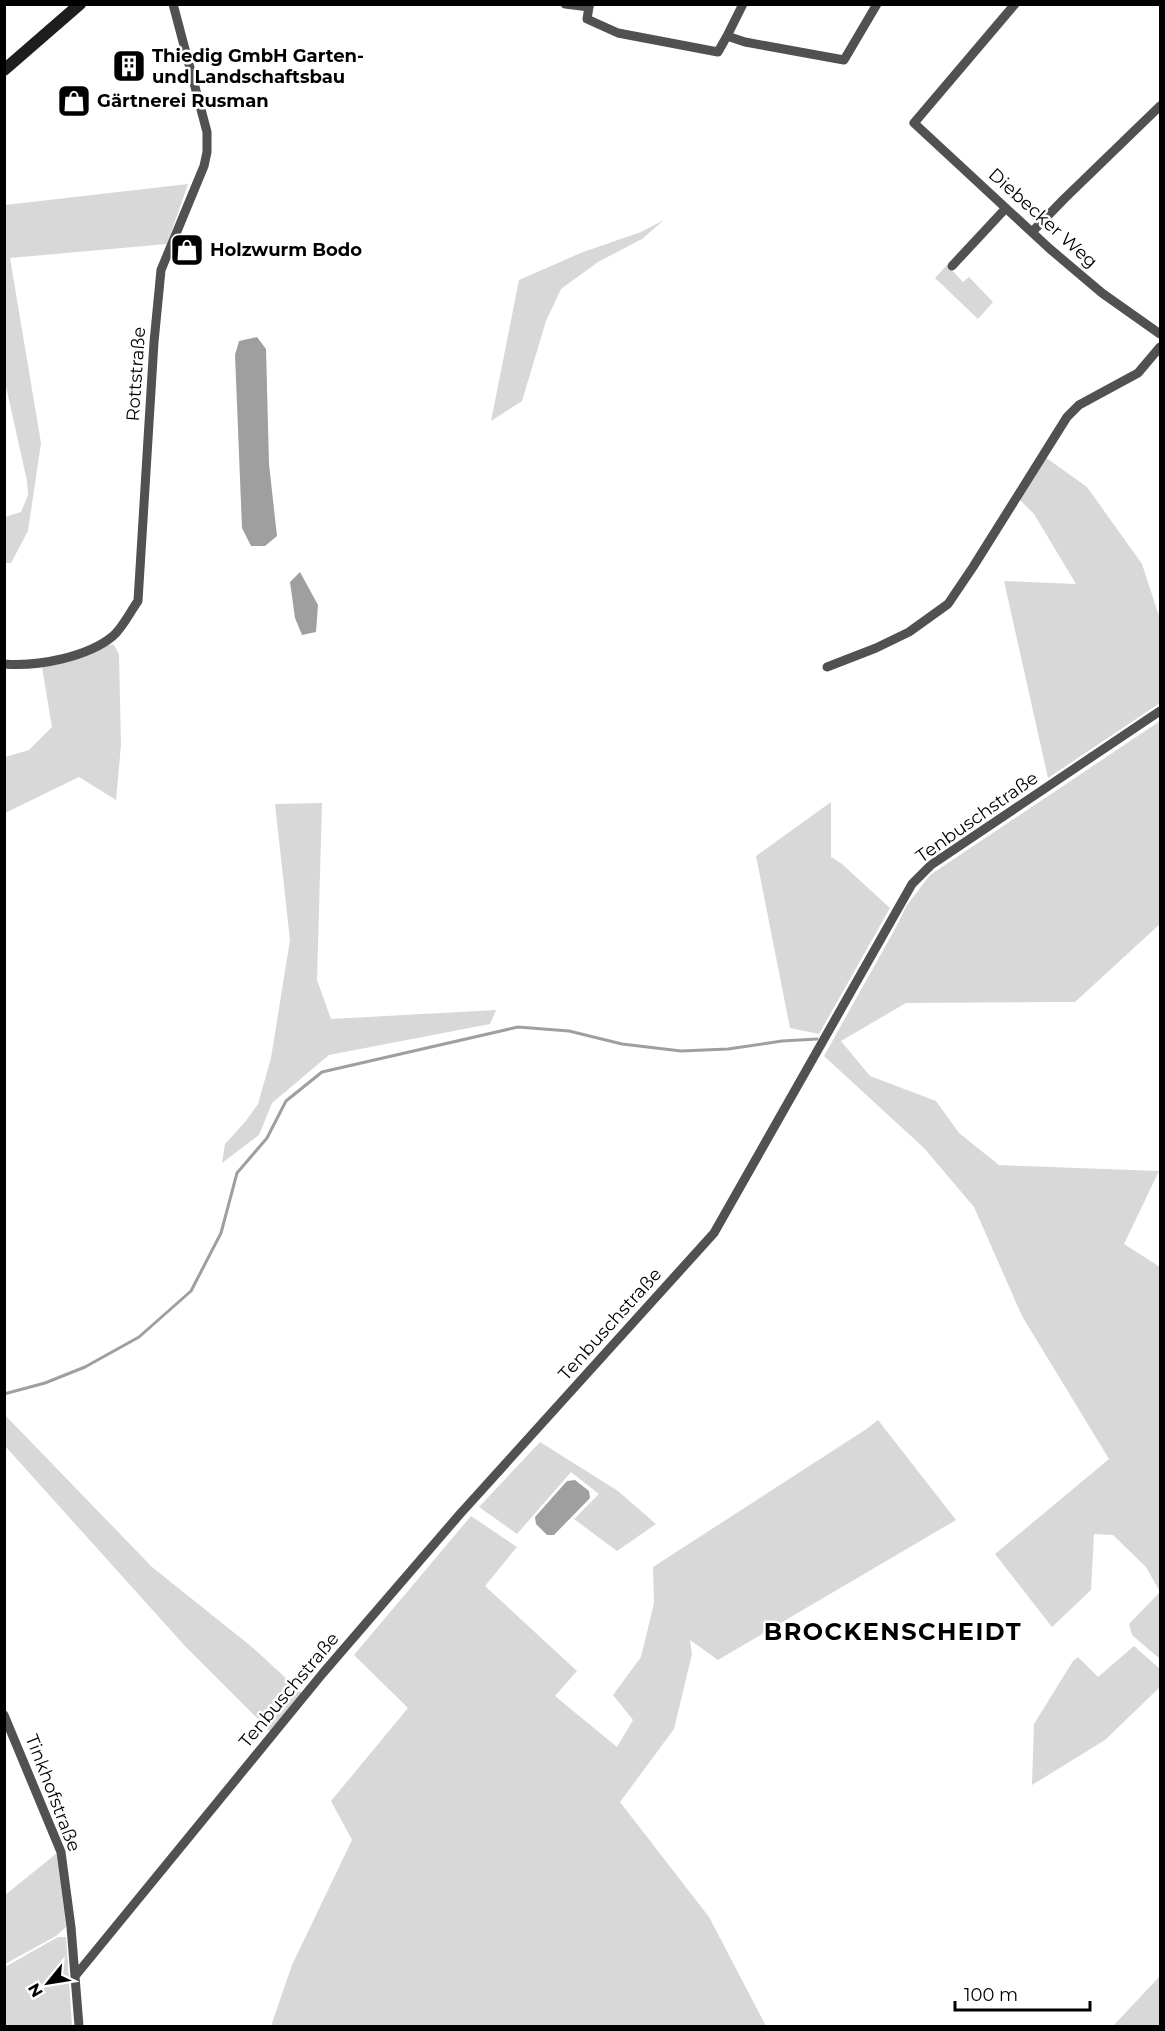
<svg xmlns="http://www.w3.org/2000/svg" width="1165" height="2031" viewBox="0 0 1165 2031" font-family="Montserrat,sans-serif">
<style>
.green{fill:#d8d8d8}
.water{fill:#9f9f9f}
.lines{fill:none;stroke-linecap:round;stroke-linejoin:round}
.stream{stroke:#9f9f9f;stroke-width:3}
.minor{stroke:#515151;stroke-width:9}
.secondary{stroke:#1e1e1e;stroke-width:12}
.labels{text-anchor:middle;stroke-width:5;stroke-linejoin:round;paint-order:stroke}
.poi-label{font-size:18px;font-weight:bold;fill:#000;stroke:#fff;text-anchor:start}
.street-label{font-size:18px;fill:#000;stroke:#fff}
.district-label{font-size:24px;font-weight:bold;letter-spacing:1.5px;fill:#000;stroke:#fff}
</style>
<rect width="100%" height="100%" fill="#fff"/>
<path class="green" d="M188,184L167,244L10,258L41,443L28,531L11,563H5V517L21,512L28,495L27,481L5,382V205Z
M664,220L642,239L598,262L561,289L546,321L522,401L491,421L519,280L583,252L641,232Z
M947,265L963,282L969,277L993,302L978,319L935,278Z
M1045,457L1087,487L1142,564L1160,619V703L1048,778L1004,581L1076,584L1034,514L1019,499Z
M107,644L114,645L119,654L121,745L116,800L79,777L5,813V757L29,750L52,727L42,667Z
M1160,721V924L1075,1002L906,1003L841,1041L870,1076L936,1101L959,1133L999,1165L1159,1171L1124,1244L1160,1267V1659L1132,1635L1129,1624L1160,1592L1146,1567L1113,1535L1094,1534L1091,1590L1052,1627L995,1554L1109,1459L1022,1316L974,1207L924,1148L824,1056L895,929L907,905L930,875Z
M831,802V857L842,864L890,908L819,1034L790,1028L756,856Z
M322,803L317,980L331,1019L496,1010L490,1024L329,1055L272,1103L259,1135L222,1163L225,1144L245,1122L258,1104L271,1058L290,940L275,804Z
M4,1414L152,1567L252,1647L303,1694L272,1733L184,1645L5,1446Z
M878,1420L956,1520L718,1660L690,1640L692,1654L674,1729L620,1802L709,1917L766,2026H271L292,1965L352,1840L331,1801L408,1708L354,1655L471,1516L517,1547L485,1586L577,1671L555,1696L617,1747L633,1720L613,1695L641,1657L654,1603L653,1567L865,1430Z
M540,1442L618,1491L656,1524L617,1551L574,1519L599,1494L571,1472L517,1534L479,1507Z
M1134,1646L1160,1669V1687L1105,1740L1032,1785L1034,1724L1073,1661L1078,1657L1098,1677Z
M57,1853L66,1927L56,1936L5,1964V1895Z
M58,1937H66L72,2026H5V1967Z
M1160,1976V2026H1113Z"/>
<path class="water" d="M257,337L266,349L269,464L277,536L265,546H251L242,528L235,355L239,341Z
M300,572L318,605L316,632L302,635L295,618L290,582Z
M575,1480L589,1491L590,1498L554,1535H547L536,1524L535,1517L567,1481Z"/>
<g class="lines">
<path class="stream" d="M4,1394L45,1383L85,1367L139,1337L191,1291L221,1233L237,1173L267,1138L286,1101L322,1072L518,1027L569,1031L622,1044L681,1051L728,1049L782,1041L817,1039"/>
<path class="minor" d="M565,4L589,7L590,4
M1015,4L914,123L1050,249L1102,293L1160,334
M589,7L587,19L618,33L718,52L727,36L745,42L844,60L877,4
M727,36L743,4
M1032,232L1064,199L1160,106
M952,266L1006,208
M4,664C37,667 88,657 113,636C123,627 130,612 138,601L154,342L161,270L204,166L207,152V132L173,4
M827,667L876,648L909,632L948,604L973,567L1067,417L1079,405L1138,373L1160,347
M4,1715L61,1852L71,1927L79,2026
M76,1975L323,1673L460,1514L714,1233L912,884L931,865L1160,711"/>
<path class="secondary" d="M4,70L80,4"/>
</g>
<defs>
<g id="building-square" transform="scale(1.725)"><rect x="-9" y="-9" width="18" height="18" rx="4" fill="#000" stroke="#fff"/><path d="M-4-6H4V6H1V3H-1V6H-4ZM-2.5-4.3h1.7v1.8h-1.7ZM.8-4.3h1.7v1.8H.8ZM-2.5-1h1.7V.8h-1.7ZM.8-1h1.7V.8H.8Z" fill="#fff"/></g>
<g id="shop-square" transform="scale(1.725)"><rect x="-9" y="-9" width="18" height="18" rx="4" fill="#000" stroke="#fff"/><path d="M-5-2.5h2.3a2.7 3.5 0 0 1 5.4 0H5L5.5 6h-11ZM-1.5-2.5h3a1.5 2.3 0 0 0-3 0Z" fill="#fff"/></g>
</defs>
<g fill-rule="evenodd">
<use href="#building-square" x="129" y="66"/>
<use href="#shop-square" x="74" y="101"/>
<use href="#shop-square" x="187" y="250"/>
</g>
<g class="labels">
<g class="poi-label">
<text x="152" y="62">Thiedig GmbH Garten-<tspan x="152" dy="21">und Landschaftsbau</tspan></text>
<text x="97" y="107">Gärtnerei Rusman</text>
<text x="210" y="256">Holzwurm Bodo</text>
</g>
<g class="street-label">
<text transform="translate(1043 218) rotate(42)" y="6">Diebecker Weg</text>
<text transform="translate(136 374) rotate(-86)" y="6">Rottstraße</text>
<text transform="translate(977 817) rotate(-35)" y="6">Tenbuschstraße</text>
<text transform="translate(610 1324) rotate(-48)" y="6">Tenbuschstraße</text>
<text transform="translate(289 1690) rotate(-50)" y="6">Tenbuschstraße</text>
<text transform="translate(53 1793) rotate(69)" y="6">Tinkhofstraße</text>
</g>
<g class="district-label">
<text x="893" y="1640">BROCKENSCHEIDT</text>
</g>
</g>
<rect width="1165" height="2031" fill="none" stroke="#000000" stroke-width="12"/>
<g transform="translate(48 1983) rotate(240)" stroke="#ffffff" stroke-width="4.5" paint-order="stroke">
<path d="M0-4.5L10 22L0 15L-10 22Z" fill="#000000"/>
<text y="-9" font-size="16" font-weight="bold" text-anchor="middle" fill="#000000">N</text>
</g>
<path d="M955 2001v9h135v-9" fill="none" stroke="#000000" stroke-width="3"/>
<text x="964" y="2001" font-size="18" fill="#000000" stroke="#ffffff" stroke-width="4.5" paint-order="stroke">100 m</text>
</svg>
